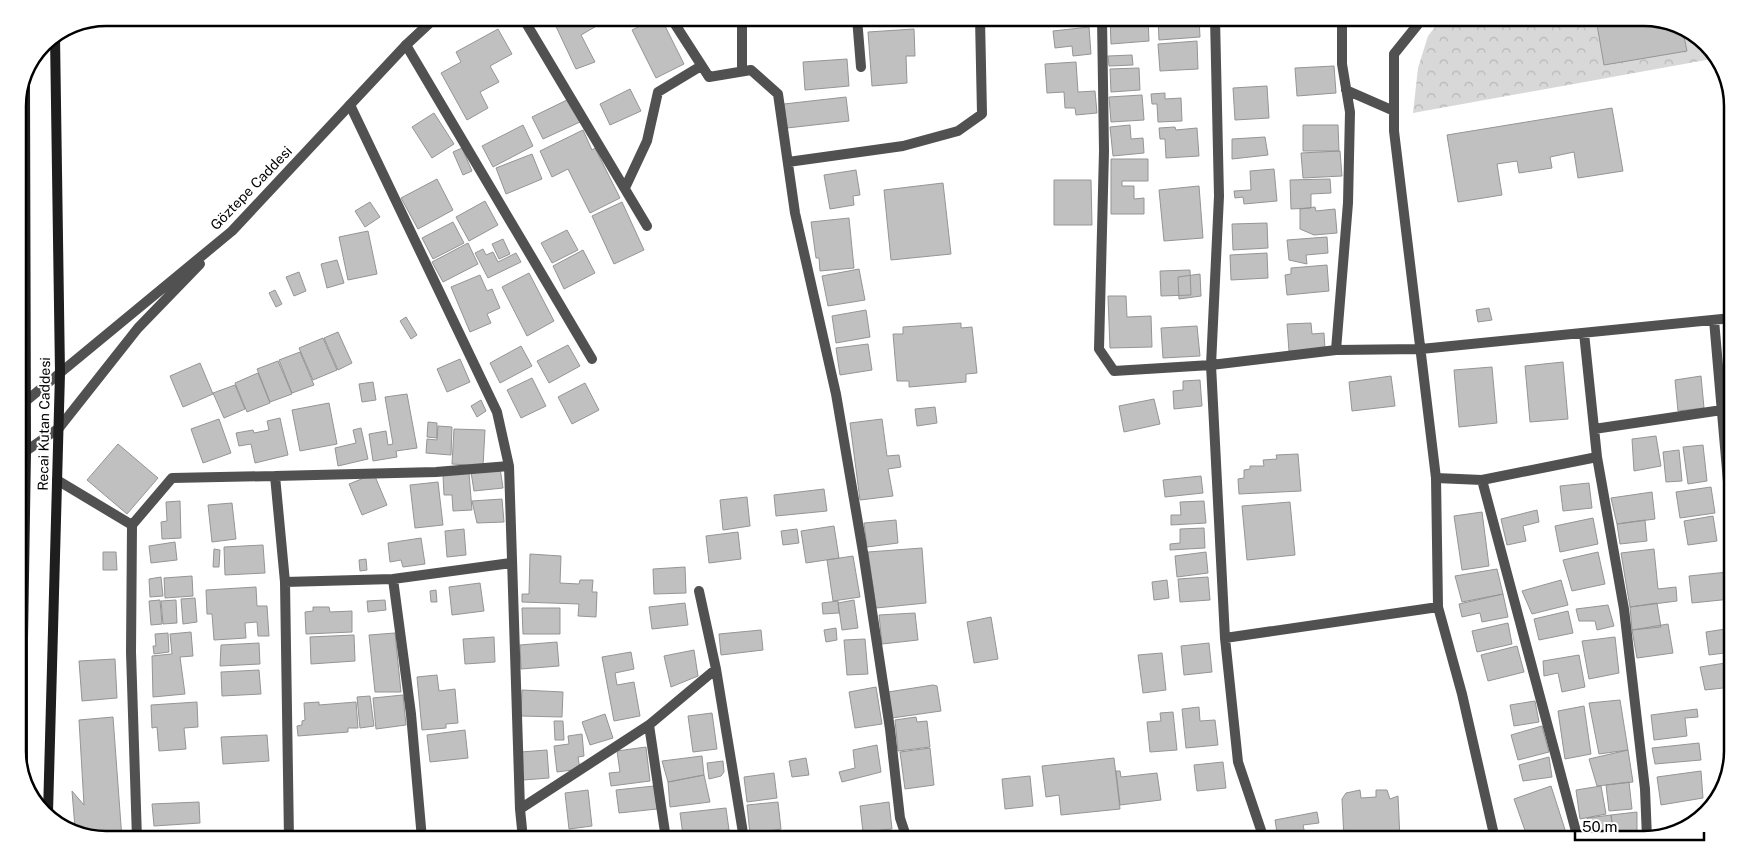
<svg xmlns="http://www.w3.org/2000/svg" width="1750" height="857" viewBox="0 0 1750 857" font-family="'Public Sans',sans-serif">
<style>
.forest{fill:url(#forest-crowns)}
.building{fill:#c0c0c0;stroke:#959595}
.lines{fill:none;stroke-linecap:round;stroke-linejoin:round}
.minor{stroke:#515151;stroke-width:10}
.tertiary{stroke:#515151;stroke-width:10}
.secondary{stroke:#1e1e1e;stroke-width:10}
.labels{text-anchor:middle;stroke-width:4;stroke-linejoin:round;paint-order:stroke}
.street-label{font-size:14px;fill:#000;stroke:#fff}
.rim{fill:none;stroke:#000;stroke-width:2.5}
</style>
<defs>
<pattern id="forest-crowns" width="20" height="18" patternUnits="userSpaceOnUse" patternTransform="scale(1.25)"><rect width="20" height="18" fill="#d8d8d8"/><path d="M2 6a3 3 0 1 1 6 0M12 15a3 3 0 1 1 6 0" fill="none" stroke="#b8b8b8"/></pattern>
</defs>
<rect width="100%" height="100%" fill="#fff"/>
<path class="forest" d="M1442,18H1643L1682,27L1717,58L1413,113L1418,68L1428,36Z"/>
<path class="building" d="M552,18H596L600,24L581,35L595,62L576,69Z
M657,18H661L684,64L656,78L632,30Z
M1110,18H1148L1149,41L1111,44Z
M1158,18H1199L1200,37L1159,40Z
M1234,18H1250V19L1234,20Z
M1607,18H1643L1682,27L1687,51L1604,65L1596,19Z
M1089,27L1091,54L1073,56L1072,46L1055,48L1053,31Z
M498,29L512,54L490,66L499,82L480,92L488,108L467,120L441,73L461,62L456,52Z
M914,29L915,56H906L907,83L872,86L868,32Z
M1197,41L1198,69L1160,71L1158,44Z
M1132,55L1133,65L1109,66L1108,56Z
M847,59L849,86L805,90L803,62Z
M1076,62L1078,92L1095,91L1097,113L1076,115L1075,108H1065L1064,92L1047,93L1045,64Z
M1334,66L1336,93L1297,96L1295,68Z
M1139,68L1140,90L1111,92L1110,69Z
M1267,86L1269,118L1235,120L1233,88Z
M630,89L641,111L610,125L600,104Z
M1165,93V99L1181,98L1182,121L1158,122L1157,104H1152L1151,94Z
M1142,95L1144,120L1111,122L1109,97Z
M846,97L849,121L787,128L784,104Z
M569,99L580,122L543,139L532,117Z
M1612,108L1623,171L1578,178L1574,152L1550,157L1552,168L1519,173L1517,161L1497,164L1502,195L1458,202L1447,135Z
M434,113L454,144L432,158L412,127Z
M523,125L533,146L493,167L482,146Z
M1130,125L1131,139L1143,138L1144,153L1113,156L1110,127Z
M1303,125H1338L1339,151H1303Z
M1175,127L1176,130L1197,128L1199,156L1166,158L1165,139H1160L1159,128Z
M583,130L592,150L595,148L620,198L590,213L568,169L552,177L540,151Z
M1265,137L1268,155L1232,159V139Z
M462,148L472,171L463,175L453,152Z
M1340,151L1342,176L1303,178L1301,153Z
M532,154L542,179L506,194L496,168Z
M1111,159H1148V181H1122V186H1134V199L1144,198V214H1111Z
M1274,169L1277,201L1244,204L1243,197L1235,198L1234,191L1251,190L1250,171Z
M856,170L860,195L853,196L854,205L830,209L824,175Z
M437,179L453,210L418,229L401,198Z
M1330,179L1331,193L1311,194V208L1291,209L1290,180Z
M1054,180H1091L1092,225H1054Z
M943,183L951,254L891,260L884,190Z
M1199,186L1203,238L1164,241L1159,190Z
M485,201L498,225L469,241L456,217Z
M370,202L380,217L365,227L355,211Z
M622,202L644,250L614,264L592,216Z
M1315,207L1316,211L1335,209L1337,233L1314,235L1300,229V209Z
M849,218L854,268L820,271L819,258H816L811,222Z
M453,222L464,243L433,259L422,238Z
M1267,223L1268,248L1233,250L1232,224Z
M567,230L578,250L552,263L541,243Z
M368,231L377,274L348,280L339,237Z
M1327,237L1328,253L1306,255L1307,264L1289,260L1287,240Z
M503,239L510,254L499,259L492,244Z
M468,243L478,264L443,282L432,262Z
M483,249L486,255L493,252L498,262L516,253L521,262L488,278L475,253Z
M583,250L595,273L564,289L553,266Z
M1267,253L1268,278L1231,280L1230,255Z
M337,260L344,283L327,288L321,264Z
M1327,265L1329,291L1287,295L1285,275L1291,274V268Z
M859,269L865,300L828,306L822,276Z
M1190,270L1191,295L1161,296L1160,271Z
M299,272L306,291L294,296L286,277Z
M529,273L554,321L527,336L502,287Z
M1200,274L1201,296L1179,299L1178,277Z
M480,275L487,291L492,289L500,308L487,314L491,323L470,332L451,287Z
M275,290L282,304L276,307L269,293Z
M1108,296H1126L1127,317L1151,316L1152,347L1110,348Z
M1489,308L1492,320L1478,322L1476,310Z
M866,310L870,337L836,343L832,316Z
M406,317L417,335L411,339L400,321Z
M961,323V328L972,327L977,373L966,374V382L909,387V381H897L893,334H903V327Z
M1311,323L1312,334L1324,333L1325,349L1289,351L1287,324Z
M1197,326L1200,356L1163,358L1161,328Z
M338,332L352,363L338,370L324,338Z
M323,338L337,370L313,380L299,348Z
M868,344L872,370L840,375L836,348Z
M568,345L580,366L549,383L537,361Z
M1732,345V382L1726,346Z
M521,346L532,366L500,383L490,363Z
M300,352L314,385L292,393L279,360Z
M460,359L470,382L447,392L437,369Z
M278,361L292,394L270,402L257,369Z
M1563,362L1568,419L1530,422L1525,366Z
M200,363L213,394L183,407L170,376Z
M1492,367L1497,423L1459,427L1454,370Z
M258,373L270,403L247,412L235,383Z
M1391,376L1395,406L1352,411L1349,382Z
M1701,376L1704,408L1678,411L1675,380Z
M532,378L546,406L521,418L507,390Z
M1200,380L1202,406L1174,409L1173,391L1183,390V381Z
M373,382L376,400L362,402L359,384Z
M585,383L599,410L572,424L558,397Z
M235,385L245,409L224,418L213,393Z
M407,394L417,448L396,451L397,457L373,461L369,434L386,431L388,445L393,444L385,397Z
M1154,399L1160,424L1124,432L1119,406Z
M481,400L486,411L477,417L471,406Z
M329,403L337,444L300,451L292,410Z
M935,407L937,423L917,426L915,409Z
M280,418L288,455L255,463L251,444L239,446L236,433L253,430L254,433L269,430L267,421Z
M219,419L231,453L203,463L191,429Z
M882,419L887,456L899,455L901,467L888,469L893,496L860,500L850,423Z
M428,422L437,423V438L427,437Z
M438,426L452,427L451,455L426,453L427,439L437,440Z
M361,428L368,459L338,466L335,448L356,443L353,430Z
M454,429L485,430L483,466L452,464Z
M1656,436L1661,466L1634,471L1632,439Z
M118,444L158,478L127,514L87,480Z
M1703,445L1707,481L1688,484L1683,447Z
M1679,450L1682,481L1666,482L1663,452Z
M1298,454L1301,491L1239,494L1238,479L1244,478V470L1250,469V466H1264L1263,460L1277,459L1276,455Z
M500,468L503,488L474,491L471,472Z
M469,473L472,510L453,511L452,495H444L443,475Z
M374,474L387,505L362,515L349,484Z
M1201,476L1203,493L1165,497L1163,480Z
M438,482L443,525L415,528L410,485Z
M1589,483L1592,508L1563,511L1560,486Z
M1711,487L1715,513L1680,518L1676,492Z
M824,489L827,511L776,516L774,495Z
M1652,492L1655,519L1617,524L1611,498Z
M747,497L750,526L723,530L720,500Z
M502,499L504,522L477,523L472,501Z
M180,501L181,538L162,539L161,522L167,521L166,502Z
M1204,501L1206,523L1171,525V515H1181L1180,502Z
M1290,502L1295,555L1247,560L1242,506Z
M232,503L236,539L212,542L208,505Z
M1537,510L1539,522L1523,526L1526,541L1507,545L1501,519Z
M1482,512L1489,566L1462,570L1454,516Z
M1713,516L1717,541L1688,545L1684,521Z
M1593,518L1598,544L1560,552L1555,526Z
M896,520L898,543L867,547L864,523Z
M1645,520L1647,541L1620,544L1617,524Z
M834,526L839,558L806,563L801,531Z
M1204,528L1205,548L1170,550V544L1180,543V529Z
M464,529L466,555L447,557L445,531Z
M797,529L799,543L783,545L781,531Z
M738,532L741,559L709,563L706,536Z
M421,538L425,564L403,567L401,560L390,562L388,543Z
M175,542L177,560L151,563L149,546Z
M263,545L265,573L225,575L224,547Z
M922,548L926,603L876,608L868,552Z
M214,549L220,550L219,567H213Z
M1654,549L1658,589L1676,587L1677,601L1630,607L1621,553Z
M103,552H116L117,570H103Z
M1206,552L1208,573L1177,577L1175,556Z
M1598,552L1605,584L1572,591L1563,560Z
M530,554L561,556L560,583L579,584L580,580H593L592,592H597L596,617L578,616L579,604L522,602V594H529Z
M853,556L860,597L833,601L827,560Z
M366,559L367,570L360,571L359,560Z
M685,567L686,593L654,594L653,569Z
M1497,569L1503,594L1462,602L1455,576Z
M1728,572L1731,599L1692,603L1689,576Z
M192,576L193,596L165,598L164,578Z
M161,577L163,596L150,597L149,579Z
M1208,577L1210,600L1180,602L1178,579Z
M1167,580L1169,598L1154,600L1152,582Z
M1561,580L1568,605L1532,614L1522,591Z
M480,583L484,611L452,615L449,587Z
M256,587L257,606H267L269,636H258L257,622L245,623L246,638L214,640L212,614H207L206,590Z
M436,590L437,602H431L430,591Z
M1503,594L1508,617L1482,622L1480,613L1462,617L1459,604Z
M195,598L197,622L183,624L181,599Z
M160,600L162,624L151,625L149,601Z
M176,600L177,623L163,624L161,601Z
M385,600L386,610L368,612L367,601Z
M854,600L858,628L842,630L838,603Z
M838,601L839,613L823,614L822,603Z
M685,603L688,625L652,629L649,607Z
M1657,603L1661,627L1632,630L1630,607Z
M1608,605L1614,626L1597,630L1595,621H1579L1576,609Z
M313,607H329L330,612L352,611V632L306,634L305,612L313,611Z
M522,608H560V634H523Z
M1568,611L1573,633L1539,640L1534,619Z
M915,613L918,640L882,644L879,615Z
M991,617L998,659L974,663L967,622Z
M1508,623L1512,644L1477,652L1472,631Z
M1668,624L1673,653L1637,658L1632,630Z
M836,628L837,640L826,642L824,630Z
M1732,628V652L1709,655L1706,632Z
M761,630L763,650L721,655L719,634Z
M191,632L193,656L180,657L185,694L153,697L152,656L172,654L170,634Z
M168,633L169,652L154,654L153,646H156L155,634Z
M395,633L401,692H375L369,635Z
M354,635L355,661L311,664L310,637Z
M494,637L495,662L465,664L463,639Z
M1615,637L1619,673L1589,679L1582,641Z
M865,639L868,674L847,675L844,640Z
M557,642L559,666L521,669L520,645Z
M259,643L260,664L220,666L221,645Z
M1209,643L1212,672L1184,675L1181,646Z
M1517,646L1524,672L1488,681L1481,655Z
M694,650L698,676L671,687L664,656Z
M631,652L634,669L615,673L617,685L634,682L640,716L614,721L602,657Z
M1162,653L1166,690L1143,693L1138,655Z
M1579,655L1585,687L1562,692L1558,673L1544,676L1543,661Z
M115,659L117,698L82,701L79,661Z
M1732,662V687L1705,690L1700,667Z
M259,670L261,694L222,696L221,672Z
M437,675L439,691L455,689L458,723L446,724V728L422,730L417,677Z
M933,685L937,686L941,711L892,718L888,692Z
M876,687L882,724L855,728L849,692Z
M522,690L563,692L562,717L521,716Z
M403,695L406,725L376,729L373,698Z
M370,696L374,726L360,728L357,697Z
M1620,700L1628,750L1599,754L1589,703Z
M1535,701L1539,722L1514,726L1510,705Z
M197,702L198,727L184,728L186,749L159,751L157,727L152,728L151,705Z
M319,702V705L356,702L358,728H348V732L298,736L297,726L302,725V721L305,720L304,703Z
M1584,706L1591,754L1565,759L1558,711Z
M1199,707L1200,721L1215,720L1218,745L1186,748L1182,709Z
M1697,709L1698,717L1685,718L1687,736L1654,740L1651,715Z
M1173,712L1177,750L1150,752L1147,722L1161,721L1160,713Z
M712,713L717,749L693,752L688,716Z
M605,714L613,738L590,745L582,722Z
M113,717L122,839L107,840L81,834V827L75,828L72,791L84,805L79,720Z
M916,717L917,722L927,721L930,747L898,751L895,720Z
M1732,719V747L1729,748L1725,720Z
M554,721H563L564,740H555Z
M1542,726L1549,752L1518,760L1511,735Z
M465,730L468,758L430,762L427,735Z
M582,734L584,756L578,757L580,769L557,772L554,746L569,744L568,736Z
M267,735L269,761L223,764L221,737Z
M1699,743L1701,760L1655,764L1652,748Z
M877,745L881,772L842,782L839,772L855,768L853,750Z
M646,747L650,781L611,786L609,773L620,772L617,751Z
M930,748L934,785L905,789L900,752Z
M547,750L549,778L523,780L521,752Z
M1628,750L1633,782L1597,786L1589,759Z
M702,756L704,775L668,782L662,761Z
M1549,757L1552,777L1523,781L1519,765Z
M806,758L809,775L792,777L789,761Z
M1114,758L1120,809L1061,815L1059,795L1046,797L1042,766Z
M723,761L724,772L721,776L709,779L707,763Z
M1223,762L1226,788L1197,791L1194,765Z
M1116,771H1120L1121,777L1157,773L1161,800L1120,805Z
M1701,771L1703,798L1661,805L1657,777Z
M774,773L777,798L747,802L744,777Z
M704,775L710,802L670,807L668,782Z
M1030,776L1033,806L1005,809L1002,779Z
M1629,782L1632,809L1609,811L1606,785Z
M654,786L657,809L619,813L616,790Z
M1551,786L1568,839H1528L1514,799Z
M1601,786L1606,814L1580,819L1576,790Z
M588,790L592,826L569,829L565,793Z
M1360,790L1361,798L1376,797V790H1387L1390,799L1398,796L1400,839H1344L1342,799L1346,793Z
M199,802L200,823L154,826L152,804Z
M778,802L781,829L750,834L747,805Z
M889,802L892,829L863,832L860,806Z
M726,808L729,830L683,835L680,813Z
M1317,812L1319,823L1303,825L1306,839H1278L1275,820Z
M1637,812V837L1614,839L1611,815Z
M1611,815L1614,837L1590,839L1587,818Z
M736,833L737,839H721V835Z
M790,833L791,839H754V838Z
M717,834V839H706L705,835Z
M1173,834L1174,839H1156V836Z
M161,836V839H152V837Z
M199,836L200,839H165Z
M1243,836L1244,839H1220Z"/>
<g class="lines">
<path class="minor" d="M523,18L647,226
M671,18L709,77L751,70L778,94L795,213L836,394L863,552L890,729L900,818L907,839
M742,18V71
M857,18L861,67
M1102,18L1104,151L1099,349L1114,371L1211,365L1225,638L1238,762L1264,839
M1215,18L1219,196L1211,365L1336,350L1421,349L1732,318
M1423,18L1394,54V131L1436,478L1438,607L1462,694L1495,839
M406,45L592,359
M1346,90L1394,111
M350,105L497,412L509,466L520,809L523,839
M788,162L903,146L958,131L982,114L980,18
M625,188L647,141L658,92L701,66
M1714,320L1732,528
M1584,333L1597,457L1624,609L1645,789L1647,838
M1336,350L1348,203L1350,112L1342,64V18
M1594,429L1722,410
M275,476L436,472L509,466
M1436,478L1482,480L1597,457
M57,480L132,525
M1482,480L1578,839
M285,582L393,579
M699,591L716,669
M1225,638L1438,607
M649,725L666,839
M520,809L649,725L716,669L744,839
M137,839L131,652L132,525L172,478L275,476L285,582L289,839
M422,839L411,714L393,579L511,563
M499,839L522,833"/>
<path class="tertiary" d="M26,401L232,231L406,45L435,18
M18,462L26,451L59,428L138,328L200,264"/>
<path class="secondary" d="M23,773V639L26,451L25,85
M48,813L60,373L55,36"/>
</g>
<g class="labels">
<g class="street-label">
<text transform="translate(251 188) rotate(-46)" y="5">Göztepe Caddesi</text>
<text transform="translate(44 424) rotate(-89)" y="5">Recai Kutan Caddesi</text>
</g>
</g>
<path d="M0 0H1750V857H0ZM106 26H1644A80 80 0 0 1 1724 106V751A80 80 0 0 1 1644 831H106A80 80 0 0 1 26 751V106A80 80 0 0 1 106 26Z" fill="#fff" fill-rule="evenodd"/>
<path class="rim" d="M106 26H1644A80 80 0 0 1 1724 106V751A80 80 0 0 1 1644 831H106A80 80 0 0 1 26 751V106A80 80 0 0 1 106 26Z"/>
<path d="M1575 832v8h129v-8" fill="none" stroke="#000000" stroke-width="2.5"/>
<text x="1582" y="832" font-size="15" fill="#000000" stroke="#ffffff" stroke-width="4" paint-order="stroke">50 m</text>
</svg>
